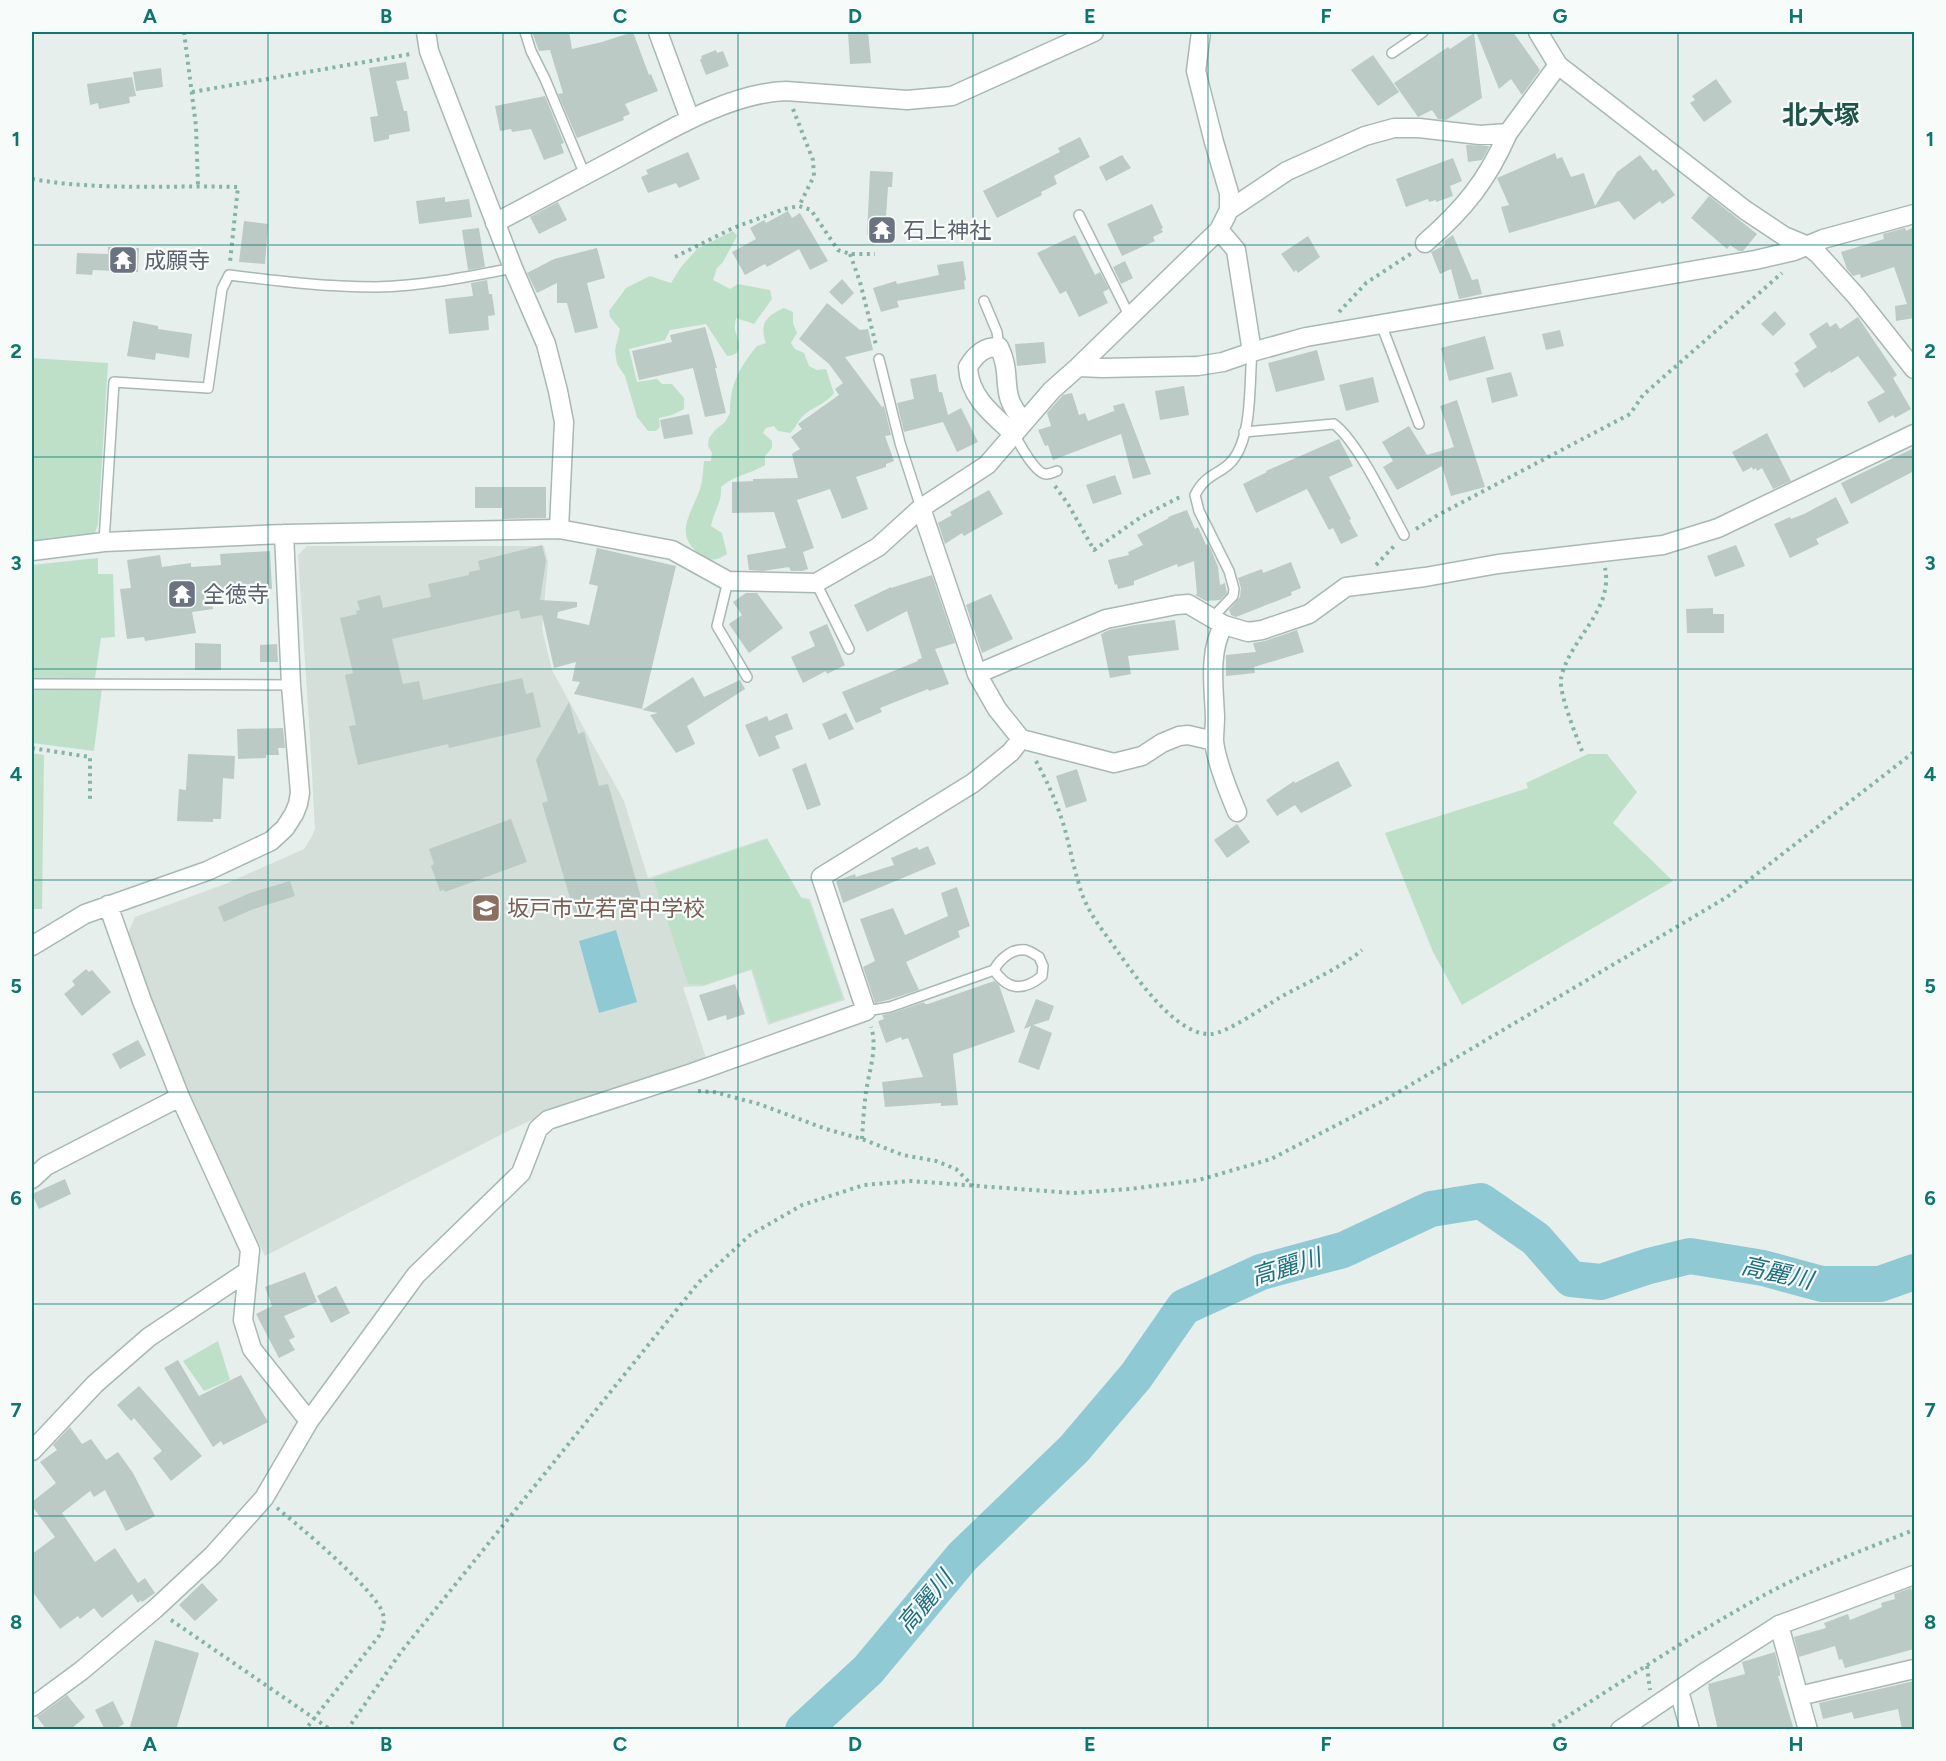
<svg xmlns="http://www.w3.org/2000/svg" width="1946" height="1761" viewBox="0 0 1946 1761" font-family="Figtree,'Noto Sans JP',sans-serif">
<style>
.built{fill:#d4dfda}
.green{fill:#bfe0c8}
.water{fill:#8ec9d4}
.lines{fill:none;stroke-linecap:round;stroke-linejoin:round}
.river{stroke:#8ec9d4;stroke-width:36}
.building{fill:#bbcac4}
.service-casing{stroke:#a8b8b2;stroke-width:12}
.minor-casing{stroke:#a8b8b2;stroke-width:21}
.tertiary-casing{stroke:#a8b8b2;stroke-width:21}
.path{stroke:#86b3a5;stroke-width:4;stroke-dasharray:3 4.5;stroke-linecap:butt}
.service{stroke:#fff;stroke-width:9}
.minor{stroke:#fff;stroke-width:18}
.tertiary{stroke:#fff;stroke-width:18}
.grid{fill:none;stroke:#0f766e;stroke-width:1.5;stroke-opacity:0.55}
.labels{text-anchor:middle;stroke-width:4.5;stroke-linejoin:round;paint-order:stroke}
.worship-label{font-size:22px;fill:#5b616d;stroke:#f7fbf9;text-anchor:start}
.education-label{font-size:22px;fill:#785e54;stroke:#f7fbf9;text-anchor:start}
.water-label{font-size:24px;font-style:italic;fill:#1c6f80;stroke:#f7fbf9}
.quarter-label{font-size:26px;font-weight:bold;fill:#1f5548;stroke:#f7fbf9}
.neatline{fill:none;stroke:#0f766e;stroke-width:2}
.grid-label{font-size:20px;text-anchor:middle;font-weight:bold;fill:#0f766e}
</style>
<rect width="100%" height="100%" fill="#e6efeb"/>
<path class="built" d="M307,546H544L548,562L542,628L552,670L624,801L648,878L767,838L801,897L810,899L845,1000L768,1025L751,970L704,986L683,987L707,1061L548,1113L514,1128L265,1256L165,1045L128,933L135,917L225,884L304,849L312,836L315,829L310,738L298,555Z"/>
<path class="green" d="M733,231L737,236L723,262L717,268L713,280L730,289L738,284L770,290L772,299L754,324L736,318C735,323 734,329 736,333C739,344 744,355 727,356L706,324L670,330L665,340L629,349L637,382L657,379L662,384H672L684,398V409L672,415L659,418L660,427L656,431H648L637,417L625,376L617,364L615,350L620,329L610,317L609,311L626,288L650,276L671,283L681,267L697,249Z
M784,308L793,312V323L797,333L791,343L795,349L804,353L809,366L817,370L826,369L834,393C826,404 812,407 802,417C797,422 796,428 790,433L778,431L774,426L766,428L763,433L772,441V448L765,456V465C749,475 737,474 721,487C722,503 714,510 711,526L722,533L727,554C718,560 712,562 702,556C672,535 691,515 700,489C703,480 703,470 704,461H711L712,453L708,446L709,438L715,430L725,422L730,413C730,384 739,368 757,346L766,343C759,323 766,316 784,308Z
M32,358L108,363L98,525L93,537L32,543Z
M98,558V574H113L115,637L101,638L95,678L90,680L32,679V565Z
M32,688H102L94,751L32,743Z
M32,753L44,755L42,909H32Z
M1588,754H1607L1637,792L1613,823L1673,881L1462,1005L1433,952L1385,833L1528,788L1526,783Z
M767,839L801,898L809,900L843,999L770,1023L752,969L704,985L688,984L653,878Z
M218,1341L230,1380L204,1391L183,1361Z"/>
<path class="water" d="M616,930L637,1002L599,1013L579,941Z"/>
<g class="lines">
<path class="river" d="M803,1730L868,1670L962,1557L1074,1449L1136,1376L1184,1307L1261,1272L1343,1250L1431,1209L1481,1201L1536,1239L1571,1279L1601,1282L1649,1266L1690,1256L1763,1268L1822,1284H1880L1914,1272"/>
</g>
<path class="building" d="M532,32H569L572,49L602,42L633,32L649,75L651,74L658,91L625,104L630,114L623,117L624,120L577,138L558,94L563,93L550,50L539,51Z
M848,32H868L871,63L850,64Z
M1476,32H1513L1540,70L1522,95L1511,79L1499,89Z
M1474,33L1482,98L1446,120L1438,119L1432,110L1418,117L1394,83L1448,47L1450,49Z
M716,50L717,53L723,51L729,66L706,75L700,60L702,58L701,56Z
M1373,55L1399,92L1378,106L1351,70Z
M406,62L409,79L396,81L404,111H407L410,131L389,135V139L374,142L370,117L378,116L369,68Z
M161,68L163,87L136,91L133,72Z
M132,77L136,96L129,97L130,103L99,109L98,103L90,105L87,84Z
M1716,79L1732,102L1704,122L1690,103L1695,100L1692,96Z
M545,96L564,143L561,144L564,153L544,160L531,129L512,132L511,129L500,131L495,106Z
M1080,137L1090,157L1054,176L1057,184L1041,192L1042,195L997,218L983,191L1060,152L1058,148Z
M1466,145L1489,146V147L1482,160L1468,162Z
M688,152L700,179L679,188L676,183L648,193L641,177L648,174L646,170Z
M1555,153L1557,159L1562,157L1571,177L1584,173L1595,206L1617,172L1640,155L1653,171L1656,169L1675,195L1662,204L1660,201L1634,220L1619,201L1509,233L1501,207L1509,205L1497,178Z
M1122,155L1131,168L1106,181L1099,167Z
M1453,158L1462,181L1450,186L1453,196L1436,202V200L1429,202L1428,199L1406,207L1396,179Z
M870,171L893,172L892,187H888L885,231L877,235H867Z
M1709,196L1757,234L1743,251H1739L1730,245L1727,249L1691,218Z
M445,197V202L469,199L472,217L419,224L416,201Z
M558,202L567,220L539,234L530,217Z
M1152,204L1163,228L1161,229L1163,232L1153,237L1155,241L1122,256L1107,224Z
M788,211L792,218L800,213L828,261L810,270L799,249L767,267L765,264L745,275L732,252L756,239L750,228L764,220L766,223Z
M244,221L268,224L265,264L239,262Z
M1914,227V318L1896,321L1895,306L1907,304L1894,267L1861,278L1860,274L1853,276L1847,269L1841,252L1884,239L1883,234L1905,228L1906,231Z
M479,228L485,267L468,270L462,230Z
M1075,235L1095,275L1100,272L1109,289L1103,292L1108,303L1079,317L1066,291L1060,294L1037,253Z
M1453,235L1472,280L1478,279L1482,294L1459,299L1451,269L1440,274L1431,252L1445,245L1444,241Z
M1308,236L1320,257L1298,273L1296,270L1294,272L1281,254Z
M108,247L139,248L138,272L93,270L92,275L76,274L77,253L108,254Z
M597,248L605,278L587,283L598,328L575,333L567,303H557V283L537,293L527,273L554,259Z
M963,261L966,280L964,281L965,289L897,301L899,307L881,312L873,288L896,281L897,284L939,275L937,265Z
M1125,261L1133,278L1121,284L1113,267Z
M842,279L854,293L842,305L829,292Z
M487,280L489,294H492L495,315L488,316L489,330L449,334L445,299L473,296L471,283Z
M827,303L860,330L868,329L873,350L845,357L882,407L884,406L891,435L885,436L894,461L886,464V467L856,477L868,509L842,519L830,489L797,500L814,548L803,552L808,569L802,571H791L789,567L763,571L749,570L747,555L786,548L774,512L732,513V482L753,481V479L798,478L792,454L800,449L791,437L802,429L798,424L839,395L835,389L843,383L829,364L799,339Z
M1775,311L1786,324L1773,336L1761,324Z
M1858,317L1897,375L1893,378L1911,409L1895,418L1893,415L1879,423L1867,402L1885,392L1858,356L1831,373L1830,371L1804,388L1795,374L1799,371L1794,363L1817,347L1809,334L1827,322L1830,327L1836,323L1840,329Z
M133,321L158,326V329L192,334L189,358L156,353L155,360L127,356Z
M705,327L717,368H715L726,413L705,417L693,368L639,380L632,351L672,342L670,335Z
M1560,330L1564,346L1546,350L1542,334Z
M1485,336L1494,369L1449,381L1441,348Z
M1044,342L1046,363L1017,366L1015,344Z
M1317,350L1325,380L1276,392L1268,363Z
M1511,372L1518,396L1492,403L1486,378Z
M936,374L939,392H942L948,415L961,408L978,442L957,452L943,422L904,432L897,403L914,399L910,379Z
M1373,377L1379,402L1346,411L1339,385Z
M1184,386L1189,415L1160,420L1155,391Z
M1072,393L1079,415L1085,413L1088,421L1114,411L1115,413L1113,406L1124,403L1151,474L1133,479L1121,434L1053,460L1048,445L1045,446L1038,430L1051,426L1047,413L1063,395Z
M1457,400L1485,487L1451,496L1442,466L1397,490L1383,467L1393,461L1382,442L1409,426L1427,455L1454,447L1440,406Z
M689,414L693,434L664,439L660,420Z
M1767,433L1791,481L1773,489L1762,468L1757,471L1756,468L1753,470L1752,467L1743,472L1732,452Z
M1339,439L1353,466L1329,477L1351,519L1349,520L1358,536L1341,544L1333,528L1329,530L1307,489L1256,513L1243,484L1267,472L1266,471Z
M1914,448V471L1851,504L1841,483Z
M1115,475L1122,494L1093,504L1086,485Z
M475,487H546V518L502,519V508H475Z
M989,490L1003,514L964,536L962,533L945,544L938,523L952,515L950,512Z
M1836,497L1849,523L1816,539L1819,544L1790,558L1774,524L1790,517L1791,519L1804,514Z
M1187,510L1195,529L1198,527L1206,545L1208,544L1212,552L1218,567L1220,585L1225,583L1227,593L1220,600L1206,601L1195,595L1197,594L1194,561L1178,567L1177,564L1134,581V585L1118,589L1117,584L1115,585L1108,560L1129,555L1128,552L1143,545L1137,535L1169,518L1168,517Z
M542,545L546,561L540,600L577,602V607L558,612L557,618L589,625L598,586L589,584L597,548L676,566L642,709L574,694L580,682L572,681L576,662L554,668L542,615L521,619L519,610L392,639L403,684L419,681L423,700L522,678L526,694L533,692L541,727L449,748L448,744L358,765L349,726L356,725L345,675L353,673L340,618L357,614L356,611L360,610L357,601L380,595L383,608L431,597L428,584L469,575V572L480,570L478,561Z
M1736,545L1745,566L1715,577L1707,556Z
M270,551L272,589L210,592L213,609L192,612L196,633L145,641L144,637L127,639L120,589L131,588L127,560L160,555L162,567L191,563V567L221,565L220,554Z
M1291,562L1301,588L1291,592L1292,595L1236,617L1231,615L1229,610L1240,597L1241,588L1238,578L1262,569L1263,573Z
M932,575L955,643L935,649L949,684L929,691L928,689L880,708L882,712L856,723L842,692L918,661L917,660L922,658L907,611L867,632L854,605L891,587V588Z
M746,593H757L783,628L749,653L729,624L742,615L733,602Z
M991,594L1013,639L982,653L966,605Z
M1713,608V614H1724V633H1687L1686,609Z
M1175,620L1179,650L1128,656L1131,674L1110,678L1101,634L1109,630L1135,625Z
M827,624L845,665L827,674L826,671L803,683L791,657L815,646L809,632Z
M1297,630L1304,652L1254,667L1255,673L1226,676V655L1256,652L1253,643L1265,641Z
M195,643L221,644V670H195Z
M277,644L278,662H260V645Z
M693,677L704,697L740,680L745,689L687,726L695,744L676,753L650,715L658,713L642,710Z
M569,702L578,734L584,732L599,786L608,784L641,897L575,915L542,803L548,801L536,760Z
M787,713L793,729L775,736L780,748L759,757L745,725L767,716L769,721Z
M846,713L854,729L829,740L822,724Z
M283,728L285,748H278L279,755H266V758L238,759L237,729Z
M188,754L235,756L234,779L223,778L221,819H213V822L177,821L179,789L186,790Z
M1338,761L1352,786L1301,813L1295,805L1277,816L1266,800L1294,781L1295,783Z
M806,763L821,805L807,810L792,769Z
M1077,769L1087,801L1066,808L1056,776Z
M511,819L527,862L445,892L444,890L440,891L431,866L434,864L429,849Z
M1237,824L1250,842L1227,858L1214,840Z
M928,846L936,864L843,903L836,881L855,874L856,877L894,865L891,858L917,847L919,850Z
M290,881L295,896L251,910L224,922L218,907L250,893Z
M957,887L970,926L958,931L960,937L906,962L919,990L888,1000L875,1003L863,967L875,961L860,919L893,908L905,935L948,916L941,893Z
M86,969L89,972L92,970L111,992L82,1016L64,994L75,985L72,981Z
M994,981L999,985L1015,1032L953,1054L958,1105L941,1106V1103L885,1107L882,1082L923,1077L908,1038L902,1040L901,1037L886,1043L878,1021L884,1019L882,1015L892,1013L924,1002L925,1004H928Z
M735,984L745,1014L727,1020L726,1015L708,1021L699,995Z
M1036,999L1054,1006L1049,1020L1033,1025L1052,1033L1039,1070L1018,1062L1031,1026L1024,1029Z
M138,1040L146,1055L120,1069L112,1054Z
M65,1179L71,1194L39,1209L32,1194Z
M305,1272L317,1302L284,1316L295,1337L289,1340L295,1350L279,1358L256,1314L272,1306L265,1287Z
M336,1286L350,1313L331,1323L317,1296Z
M178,1360L199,1396L241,1375L268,1422L223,1445L221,1441L213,1447L164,1368Z
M139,1386L202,1456L171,1481L153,1458L162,1451L134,1418L131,1421L117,1405Z
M70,1427L82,1444L91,1439L106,1460L118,1452L133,1473L155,1516L126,1531L105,1490L94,1497L90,1491L62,1513L95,1562L115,1548L138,1583L145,1578L155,1593L142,1602L141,1600L138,1603L132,1594L102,1618L94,1608L80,1619L78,1616L60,1629L32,1591V1554L55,1537L32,1506V1502L56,1483L40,1462L57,1450L53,1445Z
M202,1583L218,1600L195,1621L179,1605Z
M1911,1588L1914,1599V1649L1845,1668L1842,1659L1839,1660L1835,1646L1799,1657L1794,1637L1826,1628L1824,1623L1848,1614L1850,1620L1882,1607L1881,1603L1895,1599L1894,1594Z
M155,1640L199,1653L176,1730H129Z
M1775,1652L1780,1672V1676H1778L1794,1730H1718L1708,1687H1709L1708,1684L1745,1674L1742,1662Z
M1914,1681V1730H1902L1898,1709L1854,1719L1852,1712L1823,1719L1819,1703Z
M67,1695L85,1717L70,1730H47L37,1717Z
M113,1701L124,1724L113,1730H105L95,1710Z"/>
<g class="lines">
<g class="service-casing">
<path id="service" d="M525,32L531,51L545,79L585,175
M1392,53L1423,32
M1079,215L1130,317
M984,301L997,332L999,347
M1381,324L1419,424
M879,359L900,443L921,508
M1244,432L1334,424C1358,442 1388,506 1404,535
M1014,434C1019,443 1036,475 1047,474C1051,474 1053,472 1057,471
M104,542L114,382L208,388L222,289L229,275C277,281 326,287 376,287C422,286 467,277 513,268
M728,581L717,626L747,677
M816,583L849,649
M1212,618L1233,596L1234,589L1229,571L1199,511L1195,495C1206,473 1220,475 1232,461C1253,436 1249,382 1252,352
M32,684L291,685
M866,1011L890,1007L994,970C1000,959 1012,948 1026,950C1030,951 1036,955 1039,957L1043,966L1042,976C1024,991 1008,991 994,970"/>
</g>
<g class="minor-casing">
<path id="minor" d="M658,32L690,119
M1538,32L1558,65L1745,210L1784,236L1808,246L1818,254L1856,296L1914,369
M1229,210L1287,171L1365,136L1394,128H1419L1480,135L1508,133L1558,65
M495,223C537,201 579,178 621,156C669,130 730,93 786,91L907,100L952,96L1094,32
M1219,230L1236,250L1252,352
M1425,243C1464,209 1487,181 1508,133
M1078,367L1102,368L1198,366L1223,362L1252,352L1306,337L1755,260L1794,251L1823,239L1914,214
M1014,434C993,415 969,397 968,367C975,355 984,346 999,347C1014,377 997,394 1024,421
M32,551L104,542L284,534L559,529L672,550L728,581L816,583L878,547L921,508L987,465L1052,390L1078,367L1219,230L1229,210V193L1214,142L1196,71L1201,32
M1224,625C1208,650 1214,689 1215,717C1215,725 1214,733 1214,741C1216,761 1229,793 1237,812
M977,674L1106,619L1176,605L1188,604L1224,625L1248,632L1262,630L1309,614L1346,587L1425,577L1498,564L1663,545L1718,528L1914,434
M1021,739L1114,763L1142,756L1162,743L1179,736L1188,735L1214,741
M108,905L142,1001L180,1097L250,1250L243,1320L252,1349L309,1421
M32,946L85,914L207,871L271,841L285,828L294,814L298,804L300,793L291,685L284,534
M32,1179L46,1166L180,1097
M32,1451L95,1384L149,1337L248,1271
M1779,1625L1808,1730
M1799,1696L1914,1669
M32,1707L81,1671L155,1609L213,1555L264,1498L309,1421L416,1275L521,1173L538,1129L548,1120L692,1073L866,1011L821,877L973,783L1011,752L1021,739L997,709L977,674L921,508"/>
</g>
<g class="tertiary-casing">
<path id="tertiary" d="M426,32L429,51L513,268L546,344L558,391L564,422L559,529
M1679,1691L1690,1730
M1620,1730L1707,1671L1779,1625L1914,1575"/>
</g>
<path class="path" d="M184,32L196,126L198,186
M192,92L411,54
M793,109L813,160L814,176L799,206
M32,179C100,191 169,185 238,187L230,262
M850,254L860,282L876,345
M675,257L733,228L784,209L799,206L811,210L838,250L850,254H875
M1339,312L1366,283L1412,253
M1055,486L1068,504L1094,550L1141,517L1178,498L1182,497
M1416,529L1438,515L1630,414L1643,395L1782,273
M1376,565L1396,544
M32,748L90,757V801
M1582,751C1576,735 1559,694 1561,679C1568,640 1614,611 1605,568
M1036,761C1047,781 1056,801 1063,823C1070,846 1074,871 1082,894C1090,916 1105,933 1118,952C1136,977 1176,1036 1211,1034C1227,1033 1264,1007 1279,998C1307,982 1338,970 1362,950
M698,1091L714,1092L759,1104L826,1129L862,1139L903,1155L936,1161L956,1169L973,1186
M862,1139C863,1123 864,1107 866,1092C869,1071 878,1047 871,1027
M277,1508C298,1525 377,1591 383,1614C385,1622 383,1629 379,1636L305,1730
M171,1620L331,1730
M1647,1666L1650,1690
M347,1730L401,1652L699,1282L750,1235L802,1205L864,1185L911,1181L1073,1193L1130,1189L1199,1180L1271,1159L1385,1100L1727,897L1914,752
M1546,1730C1619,1684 1692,1634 1768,1593C1815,1568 1865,1549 1914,1530"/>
<use href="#service" class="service"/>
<use href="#minor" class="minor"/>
<use href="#tertiary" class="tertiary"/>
</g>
<path class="grid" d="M268,32V1730M503,32V1730M738,32V1730M973,32V1730M1208,32V1730M1443,32V1730M1678,32V1730M32,245H1914M32,457H1914M32,669H1914M32,880H1914M32,1092H1914M32,1304H1914M32,1516H1914"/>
<defs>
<g id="temple-square" transform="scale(1.5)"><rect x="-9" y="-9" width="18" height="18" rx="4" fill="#6b7280" stroke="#f7fbf9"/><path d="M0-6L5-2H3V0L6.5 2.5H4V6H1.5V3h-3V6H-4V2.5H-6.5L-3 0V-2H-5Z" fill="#fff"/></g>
<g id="school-square" transform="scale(1.5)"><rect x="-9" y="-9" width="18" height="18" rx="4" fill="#8d6e63" stroke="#f7fbf9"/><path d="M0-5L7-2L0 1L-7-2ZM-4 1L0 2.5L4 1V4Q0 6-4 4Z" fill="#fff"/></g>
</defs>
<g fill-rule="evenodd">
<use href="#temple-square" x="882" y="230"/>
<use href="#temple-square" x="123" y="260"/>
<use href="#temple-square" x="182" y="594"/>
<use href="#school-square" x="486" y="908"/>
</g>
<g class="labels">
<g class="worship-label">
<text x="903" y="238">石上神社</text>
<text x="144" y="268">成願寺</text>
<text x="203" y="602">全徳寺</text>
</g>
<g class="education-label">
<text x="507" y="916">坂戸市立若宮中学校</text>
</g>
<g class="water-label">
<text transform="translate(1286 1267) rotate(-17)" y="8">高麗川</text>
<text transform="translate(1777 1273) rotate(13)" y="8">高麗川</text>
<text transform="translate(925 1602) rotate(-50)" y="8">高麗川</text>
</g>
<g class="quarter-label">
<text x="1821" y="124">北大塚</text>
</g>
</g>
<rect width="1946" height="1761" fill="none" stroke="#f7fbf9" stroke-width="66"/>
<rect x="33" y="33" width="1880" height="1695" class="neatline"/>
<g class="grid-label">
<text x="150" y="23">A</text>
<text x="386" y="23">B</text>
<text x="620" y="23">C</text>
<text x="855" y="23">D</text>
<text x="1090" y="23">E</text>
<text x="1326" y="23">F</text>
<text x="1560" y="23">G</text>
<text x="1796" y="23">H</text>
<text x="16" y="146">1</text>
<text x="1930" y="146">1</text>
<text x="16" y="358">2</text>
<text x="1930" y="358">2</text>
<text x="16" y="570">3</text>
<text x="1930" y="570">3</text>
<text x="16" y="781">4</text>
<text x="1930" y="781">4</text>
<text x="16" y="993">5</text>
<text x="1930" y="993">5</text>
<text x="16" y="1205">6</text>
<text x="1930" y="1205">6</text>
<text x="16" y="1417">7</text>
<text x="1930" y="1417">7</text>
<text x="16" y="1629">8</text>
<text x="1930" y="1629">8</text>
<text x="150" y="1751">A</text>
<text x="386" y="1751">B</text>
<text x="620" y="1751">C</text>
<text x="855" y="1751">D</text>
<text x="1090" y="1751">E</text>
<text x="1326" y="1751">F</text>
<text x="1560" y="1751">G</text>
<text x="1796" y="1751">H</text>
</g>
</svg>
